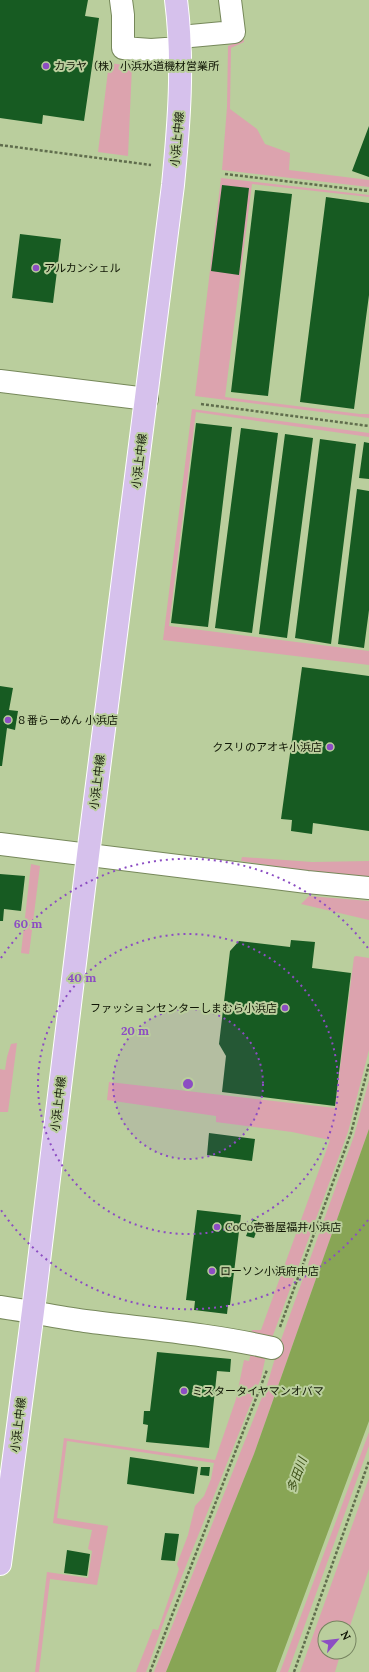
<svg xmlns="http://www.w3.org/2000/svg" width="369" height="1672" viewBox="0 0 369 1672" font-family="Lora,'Noto Sans JP',serif">
<style>
.green{fill:#dca3ae}
.water{fill:#88a555}
.building{fill:#175b22}
.lines{fill:none;stroke-linecap:round;stroke-linejoin:round}
.minor-casing{stroke:#76885a;stroke-width:24}
.major-casing{stroke:#fff;stroke-width:24}
.path{stroke:#606d4d;stroke-width:2.5;stroke-dasharray:3 2;stroke-linecap:butt}
.minor{stroke:#fff;stroke-width:22}
.major{stroke:#d6c1ec;stroke-width:22}
.ring{fill:none;stroke:#8c4dc3;stroke-width:2;stroke-dasharray:2 4}
.poi-dot{fill:#8c4dc3;stroke:#bace9d;stroke-width:1.5}
.labels{text-anchor:middle;stroke-width:4;stroke-linejoin:round;paint-order:stroke}
.poi-label{font-size:11px;fill:#0f1504;stroke:#bace9d;text-anchor:start}
.street-label{font-size:11px;fill:#0f1504;stroke:#bace9d}
.water-label{font-size:12px;font-style:italic;fill:#3c4f16;stroke:#bace9d}
.centre{fill:#8c4dc3;stroke:#bace9d;stroke-width:2}
.ring-label{font-size:12px;text-anchor:middle;font-weight:bold;fill:#8c4dc3;stroke:#bace9d;stroke-width:4;stroke-linejoin:round;paint-order:stroke}
</style>
<rect width="100%" height="100%" fill="#bace9d"/>
<path class="green" d="M238,0H240L244,42L231,48L230,109L257,129L265,144L290,153L289,170L369,180V187L222,170L227,107L228,46L242,40Z
M109,63L132,66L128,156L98,152Z
M221,178L369,195V197L252,184L225,397L360,414H369V418L195,396Z
M192,409L369,433V437L196,412L169,626L369,651V665L163,640Z
M242,857L312,862L369,861V877L309,871L241,861Z
M31,864L40,866L29,954L21,953Z
M309,896L369,901V920L301,904Z
M356,956L369,958V1050L348,1132L272,1338L250,1337L252,1330H261L330,1140L292,1132L216,1122V1116L209,1115L107,1100L109,1082L335,1108L354,957Z
M17,1043L8,1112H0V1069L5,1070L7,1057L11,1044Z
M369,1080V1129L254,1454L166,1672H154L268,1382L277,1351L354,1136Z
M252,1349L262,1352L265,1360L261,1378L166,1616L146,1672H136L153,1629L158,1630L179,1569L177,1564L188,1535L195,1506L204,1496L211,1479L214,1463L67,1441L57,1518L108,1526L97,1585L50,1579L39,1672H35L47,1572L88,1578L92,1551L88,1549L92,1530L53,1523L64,1438L215,1460L236,1399L244,1360L249,1361Z
M369,1432V1446L288,1672H280Z
M369,1478V1569L349,1629L325,1628V1652H341L335,1672H300Z"/>
<path class="water" d="M369,1129V1421L276,1672H166L254,1454Z"/>
<path class="building" d="M0,0H88L85,16L99,18L84,121L43,115L42,124L0,118Z
M369,126V177L352,171Z
M222,185L249,188L239,275L211,271Z
M255,190L292,194L268,396L231,392Z
M326,197L369,203V295L354,409L300,402Z
M20,234L61,239L53,303L12,298Z
M196,423L232,427L208,627L171,623Z
M241,428L278,433L252,633L215,628Z
M285,434L313,438L287,638L259,634Z
M320,439L356,444L331,644L295,638Z
M364,442L369,443V479L359,478Z
M357,489L369,491V610L364,648L338,644Z
M302,667L369,676V831L313,823L312,834L291,831L292,820L281,819Z
M0,686L13,688L9,710L18,711L15,730L7,728L2,766H0Z
M0,874L25,876L21,911L4,909L3,921H0Z
M291,940L315,942L312,968L351,973L335,1106L222,1092L226,1056L219,1044L230,951L239,941L290,947Z
M209,1133L255,1139L252,1161L207,1155Z
M197,1210L241,1215L230,1305H228L227,1314L194,1310L195,1301L186,1300Z
M253,1219L260,1222L254,1238L246,1236Z
M157,1352L231,1359L230,1372L217,1371L209,1448L146,1442L148,1425L143,1424L144,1411H150Z
M130,1457L198,1467L194,1494L127,1484Z
M201,1467H210L209,1476L200,1475Z
M165,1533L179,1534L175,1561L161,1560Z
M67,1550L90,1554L87,1576L64,1573Z"/>
<g class="lines">
<g class="minor-casing">
<path id="minor" d="M121,0L123,15V48L151,50L180,48
M180,37L234,32L230,0
M0,381L147,399
M0,844L307,882L369,888
M0,1307C28,1311 56,1317 85,1321C147,1329 211,1334 272,1348"/>
</g>
<g class="major-casing">
<path id="major" d="M0,1564L33,1311L88,855L173,185C179,123 184,62 176,0"/>
</g>
<path class="path" d="M0,145L151,165
M225,174L369,191
M201,404L369,426
M280,1327L351,1133L369,1064
M150,1672L267,1370
M294,1672L369,1461"/>
<use href="#minor" class="minor"/>
<use href="#major" class="major"/>
</g>
<circle cx="188" cy="1084" r="75" fill="#8c4dc3" fill-opacity=".12"/>
<g class="ring">
<circle cx="188" cy="1084" r="75"/>
<circle cx="188" cy="1084" r="150"/>
<path d="M368 1220A226 226 0 0 1 1 1210M1 958A226 226 0 0 1 368 948"/>
</g>
<g class="poi-dot">
<circle cx="46" cy="66" r="4"/>
<circle cx="36" cy="268" r="4"/>
<circle cx="8" cy="720" r="4"/>
<circle cx="330" cy="747" r="4"/>
<circle cx="285" cy="1008" r="4"/>
<circle cx="217" cy="1227" r="4"/>
<circle cx="212" cy="1271" r="4"/>
<circle cx="184" cy="1391" r="4"/>
</g>
<g class="labels">
<g class="poi-label">
<text x="54" y="70">カラヤ（株）小浜水道機材営業所</text>
<text x="44" y="272">アルカンシェル</text>
<text x="16" y="724">８番らーめん 小浜店</text>
<text x="322" y="751" text-anchor="end">クスリのアオキ小浜店</text>
<text x="277" y="1012" text-anchor="end">ファッションセンターしまむら小浜店</text>
<text x="225" y="1231">CoCo壱番屋福井小浜店</text>
<text x="220" y="1275">ローソン小浜府中店</text>
<text x="192" y="1395">ミスタータイヤマンオバマ</text>
</g>
<g class="street-label">
<text transform="translate(177 139) rotate(-85)" y="4">小浜上中線</text>
<text transform="translate(139 461) rotate(-83)" y="4">小浜上中線</text>
<text transform="translate(97 782) rotate(-83)" y="4">小浜上中線</text>
<text transform="translate(58 1104) rotate(-83)" y="4">小浜上中線</text>
<text transform="translate(18 1425) rotate(-83)" y="4">小浜上中線</text>
</g>
<g class="water-label">
<text transform="translate(297 1475) rotate(-70)" y="4">多田川</text>
</g>
</g>
<circle cx="188" cy="1084" r="6" class="centre"/>
<g class="ring-label">
<text x="28" y="928">60 m</text>
<text x="82" y="982">40 m</text>
<text x="135" y="1035">20 m</text>
</g>
<g transform="translate(337 1640) rotate(62)"><circle r="19" fill="#bace9d" stroke="#768460"/>
<path d="M0-3L7 15L0 10L-7 15Z" fill="#8c4dc3"/>
<text y="-6" font-size="11" font-weight="bold" text-anchor="middle" fill="#0f1504">N</text>
</g>
</svg>
